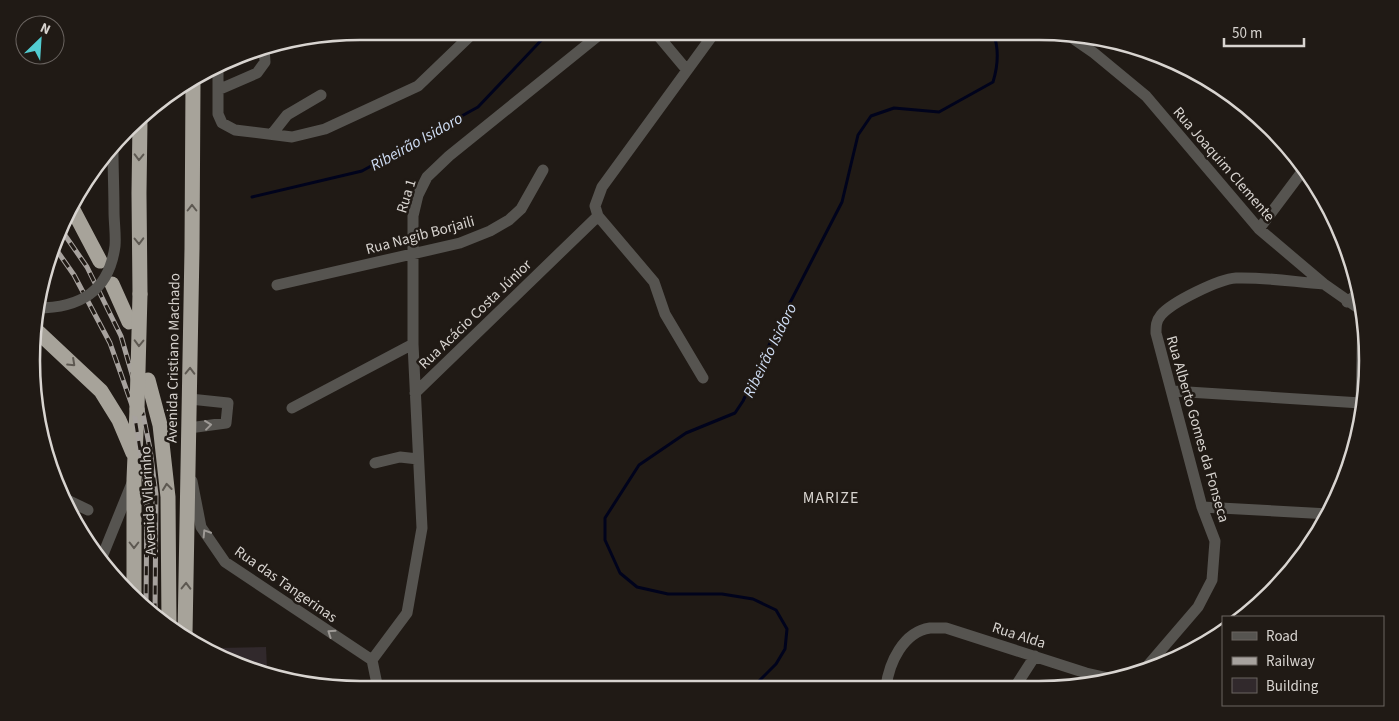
<svg xmlns="http://www.w3.org/2000/svg" width="1399" height="721" viewBox="0 0 1399 721" font-family="'Source Sans 3',sans-serif">
<style>
.lines{fill:none;stroke-linecap:round;stroke-linejoin:round}
.stream{stroke:#00031c;stroke-width:3}
.building{fill:#31292c}
.minor{stroke:#565450;stroke-width:11}
.highway{stroke:#a7a39a;stroke-width:15}
.rail-casing{stroke:#a7a29e;stroke-width:5}
.rail{stroke:#201a15;stroke-width:3;stroke-dasharray:9;stroke-linecap:butt}
.minor-bridge{stroke:#565450;stroke-width:11}
.highway-bridge{stroke:#a7a39a;stroke-width:15}
.oneway{stroke:#5d5851}
.oneway2{stroke:#9e9a96}
.labels{text-anchor:middle;stroke-width:5;stroke-linejoin:round;paint-order:stroke}
.street-label{font-size:15px;fill:#d8d4d0;stroke:#201a15}
.water-label{font-size:16px;font-style:italic;fill:#cfddf4;stroke:#201a15}
.neighbourhood-label{font-size:16px;letter-spacing:1px;fill:#d8d4d0;stroke:#201a15}
.rim{fill:none;stroke:#d8d4d0;stroke-width:2.5}
</style>
<rect width="100%" height="100%" fill="#201a15"/>
<g class="lines">
<path class="stream" d="M252,197L362,171L478,107L550,31
M752,688L776,664L785,649L787,629L776,610L753,599L722,594H668L637,587L620,573L605,540V518L639,465L686,433L735,413L743,401L779,324L842,202L858,135L871,116L894,108L939,112L993,82C998,66 999,48 993,32"/>
</g>
<path class="building" d="M266,647L267,669L252,670L220,658L219,648Z"/>
<g class="lines">
<path class="minor" d="M655,32L686,69
M1065,33L1094,53L1146,96L1259,229L1324,284L1364,312
M218,68V114L222,123L235,130L292,137L325,129L418,86L470,36L472,31
M218,90L257,73L265,62L264,47
M272,134L287,115L321,95
M598,216L654,282L665,314L703,378
M1259,229L1304,169
M277,285L460,243L490,231L509,220L521,209L543,170
M1347,302L1359,293
M1172,391L1361,403
M415,393L598,216L595,206L602,187L715,32
M292,408L413,344
M189,428L226,423L228,403L190,399
M1358,439L1361,403L1363,312
M375,463L400,457L418,459
M192,481L201,527L225,562L372,660
M63,498L88,510
M1202,507L1329,514
M102,557L132,483
M372,660L407,613L422,528L413,344V216L418,195L427,177L449,156L604,31
M372,660L378,689
M1143,671L1198,607L1212,580L1215,541L1202,507L1156,333C1156,326 1156,321 1161,315C1172,302 1219,279 1236,278C1265,277 1295,282 1324,284
M886,687C889,663 903,632 930,628C936,628 941,628 946,628L1086,673L1113,679
M1015,687L1035,656
M1082,687L1086,673"/>
<path class="highway" d="M140,121L139,193L140,294
M71,206L100,261
M112,284L129,322
M36,330L101,391L119,420L133,453
M148,380L160,425L168,497L169,623
M134,598V479L137,409
M185,634L192,249L193,82"/>
<g class="rail-casing">
<path id="rail" d="M60,228L87,267L121,336L142,409L150,449L156,494L155,613
M53,245L74,275L110,343L134,411L147,495L146,606"/>
</g>
<use href="#rail" class="rail"/>
<path class="minor-bridge" d="M37,308C81,308 109,291 115,246C116,235 114,223 114,211C114,191 113,170 113,150"/>
<path class="highway-bridge" d="M137,409L140,294"/>
</g>
<defs><path id="oneway-chevron" d="M-2-3.5L2.5 0L-2 3.5" fill="none" stroke-width="1.6" stroke-linecap="round" stroke-linejoin="round" transform="scale(1.25)"/></defs>
<g class="oneway">
<use href="#oneway-chevron" transform="translate(139 157) rotate(91)"/>
<use href="#oneway-chevron" transform="translate(192 208) rotate(-90)"/>
<use href="#oneway-chevron" transform="translate(139 241) rotate(89)"/>
<use href="#oneway-chevron" transform="translate(139 343) rotate(91)"/>
<use href="#oneway-chevron" transform="translate(72 363) rotate(43)"/>
<use href="#oneway-chevron" transform="translate(190 371) rotate(-89)"/>
<use href="#oneway-chevron" transform="translate(167 487) rotate(-96)"/>
<use href="#oneway-chevron" transform="translate(134 545) rotate(90)"/>
<use href="#oneway-chevron" transform="translate(186 586) rotate(-89)"/>
</g>
<g class="oneway2">
<use href="#oneway-chevron" transform="translate(208 425) rotate(-7)"/>
<use href="#oneway-chevron" transform="translate(206 533) rotate(-122)"/>
<use href="#oneway-chevron" transform="translate(331 633) rotate(-146)"/>
</g>
<g class="labels">
<g class="street-label">
<text transform="translate(1224 164) rotate(49)" y="5">Rua Joaquim Clemente</text>
<text transform="translate(406 196) rotate(-73)" y="5">Rua 1</text>
<text transform="translate(420 235) rotate(-15)" y="5">Rua Nagib Borjaili</text>
<text transform="translate(475 314) rotate(-44)" y="5">Rua Acácio Costa Júnior</text>
<text transform="translate(173 358) rotate(-89)" y="5">Avenida Cristiano Machado</text>
<text transform="translate(1198 429) rotate(74)" y="5">Rua Alberto Gomes da Fonseca</text>
<text transform="translate(148 501) rotate(-93)" y="5">Avenida Vilarinho</text>
<text transform="translate(286 584) rotate(35)" y="5">Rua das Tangerinas</text>
<text transform="translate(1019 635) rotate(18)" y="5">Rua Alda</text>
</g>
<g class="water-label">
<text transform="translate(416 141) rotate(-29)" y="6">Ribeirão Isidoro</text>
<text transform="translate(769 350) rotate(-64)" y="6">Ribeirão Isidoro</text>
</g>
<g class="neighbourhood-label">
<text x="831" y="503">MARIZE</text>
</g>
</g>
<path d="M0 0H1399V721H0ZM360 40H1039A320 320 0 0 1 1359 360V361A320 320 0 0 1 1039 681H360A320 320 0 0 1 40 361V360A320 320 0 0 1 360 40Z" fill="#201a15" fill-rule="evenodd"/>
<path class="rim" d="M360 40H1039A320 320 0 0 1 1359 360V361A320 320 0 0 1 1039 681H360A320 320 0 0 1 40 361V360A320 320 0 0 1 360 40Z"/>
<rect x="1222" y="616" width="162" height="90" fill="#201a15" stroke="#6a6460"/>
<rect x="1232" y="632" width="25" height="8" fill="#565450" stroke="#6a6460"/>
<text x="1266" y="641" font-size="15" fill="#d8d4d0">Road</text>
<rect x="1232" y="657" width="25" height="8" fill="#a7a29e" stroke="#6a6460"/>
<text x="1266" y="666" font-size="15" fill="#d8d4d0">Railway</text>
<rect x="1232" y="678" width="25" height="15" fill="#31292c" stroke="#6a6460"/>
<text x="1266" y="691" font-size="15" fill="#d8d4d0">Building</text>
<g transform="translate(40 40) rotate(25)"><circle r="24" fill="#201a15" stroke="#6a6460"/>
<path d="M0-4L9 19L0 12L-9 19Z" fill="#52ccd1"/>
<text y="-8" font-size="14" font-weight="bold" text-anchor="middle" fill="#d8d4d0">N</text>
</g>
<path d="M1224 38v8h80v-8" fill="none" stroke="#d8d4d0" stroke-width="2.5"/>
<text x="1232" y="38" font-size="15" fill="#d8d4d0" stroke="#201a15" stroke-width="4" paint-order="stroke">50 m</text>
</svg>
